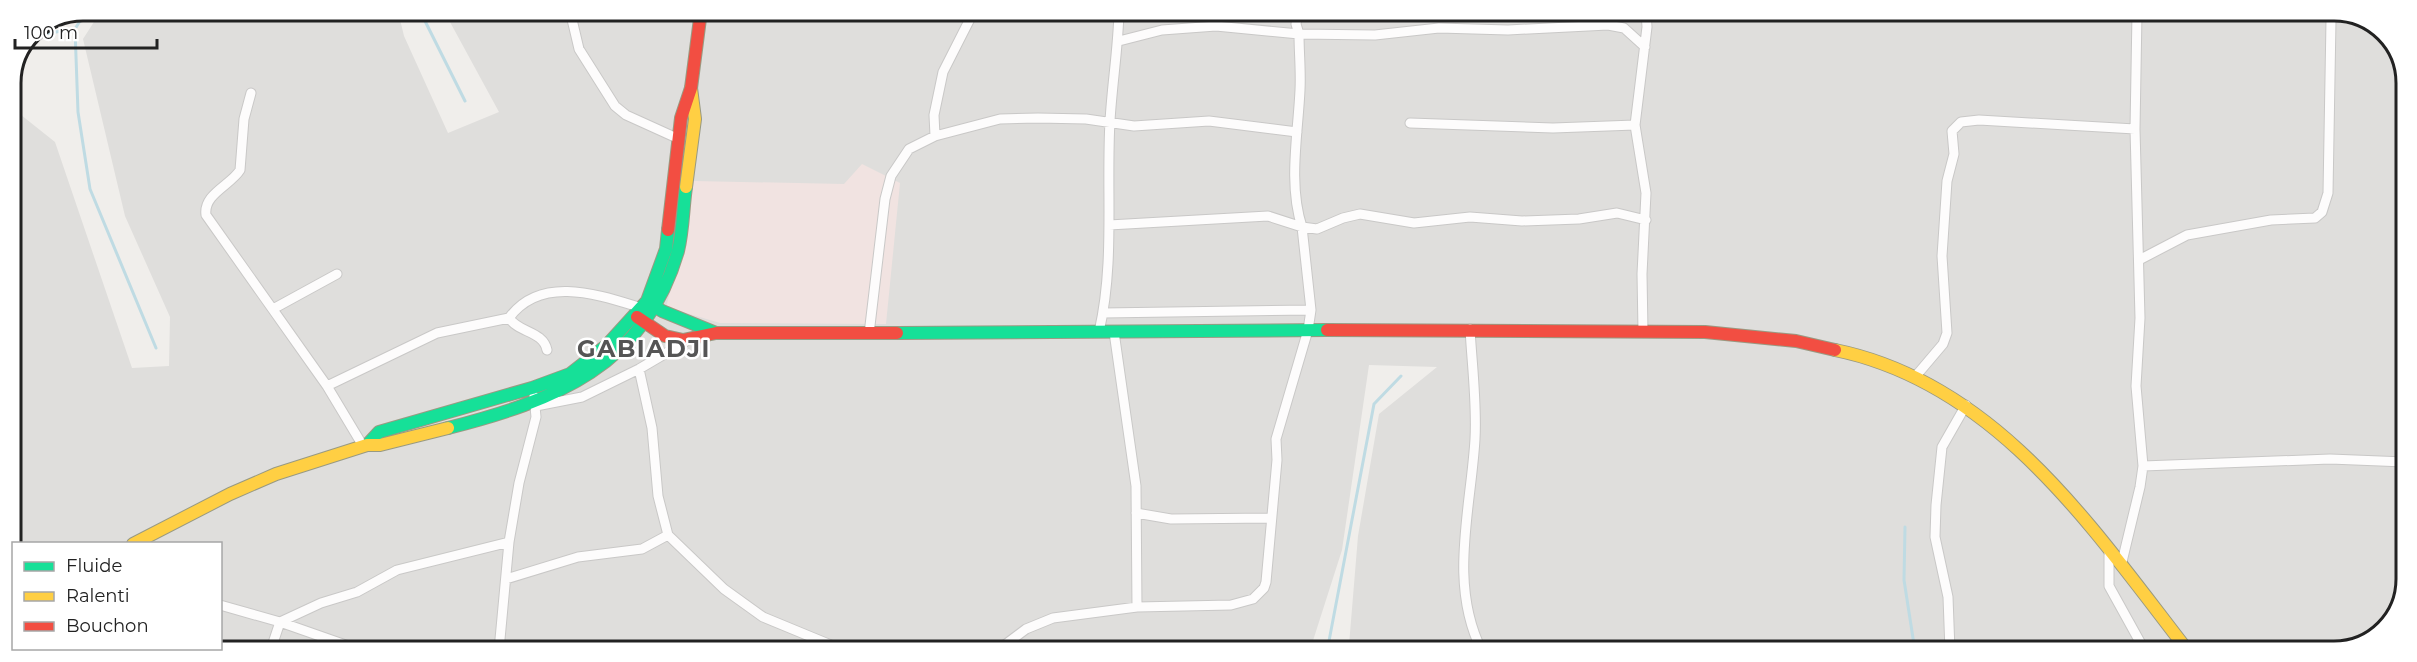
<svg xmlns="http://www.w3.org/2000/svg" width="2417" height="662" viewBox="0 0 2417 662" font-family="Montserrat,sans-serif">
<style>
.residential{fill:#dfdedc}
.commercial{fill:#f1e3e1}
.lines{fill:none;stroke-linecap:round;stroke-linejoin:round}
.stream{stroke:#bfdbe3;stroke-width:3}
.street-casing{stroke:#c9c8c7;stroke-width:11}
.fast-casing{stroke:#999a82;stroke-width:14}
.slow-casing{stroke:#999a82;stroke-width:14}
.jam-casing{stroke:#999a82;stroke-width:14}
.street{stroke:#fdfcfc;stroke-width:9}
.fast{stroke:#16e098;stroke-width:12}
.slow{stroke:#ffcf43;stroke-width:12}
.jam{stroke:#f24e42;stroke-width:12}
.labels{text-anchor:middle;stroke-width:5;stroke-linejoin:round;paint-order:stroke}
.district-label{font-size:24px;font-weight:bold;letter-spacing:1.5px;fill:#555;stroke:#fff}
.rim{fill:none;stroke:#222;stroke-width:3}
</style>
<rect width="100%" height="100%" fill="#f0eeeb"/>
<path class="residential" d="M101,11H398L404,36L448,133L499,112L444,11L2352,13L2389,35L2406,78L2404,597L2378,636L2334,651L1345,650L1349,645L1358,536L1379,414L1437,367L1369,365L1342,550L1310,650L65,649L220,648V544H14L13,591L11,584V107L55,142L132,368L169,366L170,317L125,216L83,39Z"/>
<path class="commercial" d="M862,164L900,183L886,324L720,323L666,307L684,241L694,181L844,184Z"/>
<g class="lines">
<path class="stream" d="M86,11L75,29L78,112L90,189L156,348
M420,11L465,101
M30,36L75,29
M1905,527L1904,580L1915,651
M2369,639V640
M1324,650L1329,641L1374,404L1401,376"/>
<g class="street-casing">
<path id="street" d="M570,11L579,49L615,106L626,115L679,139
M1119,41L1162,30L1216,26L1299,34L1296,24L1298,12
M1645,47L1624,28L1608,25L1508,30L1439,28L1375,35L1299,34C1299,53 1301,71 1300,90C1298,134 1288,184 1302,227L1317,229L1343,218L1360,214L1414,223L1470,217L1522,221L1579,219L1617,213L1646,220
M251,93L244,119L240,170C231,185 203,194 206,215L327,386L363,446
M1410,123L1553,128L1635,125
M935,136L934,115L943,72L974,11
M2139,260L2187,235L2271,220L2315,218L2322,212L2328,193L2331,20
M273,309L337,274
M1103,313L1311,310
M509,318C519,333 543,331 547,350
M1470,329C1472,365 1477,403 1475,439C1471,509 1448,584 1482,651
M1643,331L1642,274L1646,193L1635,125L1647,27L1646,12
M1099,332C1115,262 1106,192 1110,121C1112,85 1118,49 1119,12
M1114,332L1136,486L1137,607
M869,334L885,199L891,176L909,149L935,136L1000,119L1038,118L1086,119L1134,126L1209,121L1297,132
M639,369L652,428L658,496L668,535L724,589L763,617L843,650
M1915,377L1943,344L1947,333L1942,256L1947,181L1954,154L1952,131L1961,122L1979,120L2135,129
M327,386L437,333L509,318C541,274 599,295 642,308
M536,406L582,397L639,369L685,342
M2143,466L2330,459L2405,462
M1136,513L1171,519L1271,518
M2109,552V586L2145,651
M2121,566L2140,487L2143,466L2136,386L2140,318L2135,129L2137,13
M506,579L578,557L642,549L668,535
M220,605L280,622L321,603L357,592L397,570L509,542
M271,649L280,622L357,649
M499,650L509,542L519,483L536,417L534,396
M998,650L1026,629L1053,618L1137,607L1231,605L1253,599L1264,588L1266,582L1277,460L1276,439L1308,330L1311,310L1302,227L1268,216L1109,225
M1950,651L1948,597L1935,537L1936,505L1942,447L1966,405"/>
</g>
<g class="fast-casing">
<path id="fast" d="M647,301L662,311L716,333
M897,333L1327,330
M448,428C554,401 645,366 678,251C683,231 683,208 686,187
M367,445L379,432L532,388L570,374L607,345L647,301L666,249L668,230
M11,548H14"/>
</g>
<g class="slow-casing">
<path id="slow" d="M686,187L695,119L691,88
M1835,350C1997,383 2093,529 2188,651
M133,544L230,494L276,474L367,445H380L448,428"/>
</g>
<g class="jam-casing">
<path id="jam" d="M668,230L681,118L691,88L701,11
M637,317L665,336L683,340L716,333H897
M1327,330L1705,332L1796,341L1835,350"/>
</g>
<use href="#street" class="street"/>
<use href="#fast" class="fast"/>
<use href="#slow" class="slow"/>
<use href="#jam" class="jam"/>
</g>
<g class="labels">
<g class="district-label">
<text x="644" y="357">GABIADJI</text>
</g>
</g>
<path d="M0 0H2417V662H0ZM83 21H2334A62 62 0 0 1 2396 83V579A62 62 0 0 1 2334 641H83A62 62 0 0 1 21 579V83A62 62 0 0 1 83 21Z" fill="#fff" fill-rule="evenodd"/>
<path class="rim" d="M83 21H2334A62 62 0 0 1 2396 83V579A62 62 0 0 1 2334 641H83A62 62 0 0 1 21 579V83A62 62 0 0 1 83 21Z"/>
<rect x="12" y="542" width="210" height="108" fill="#ffffff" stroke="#a7a7a7" stroke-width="1.5"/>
<rect x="24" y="562" width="30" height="9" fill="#16e098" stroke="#a7a7a7" stroke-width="1.5"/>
<text x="66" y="572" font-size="18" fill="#222222">Fluide</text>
<rect x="24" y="592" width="30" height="9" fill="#ffcf43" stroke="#a7a7a7" stroke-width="1.5"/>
<text x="66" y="602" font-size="18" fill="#222222">Ralenti</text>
<rect x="24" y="622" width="30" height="9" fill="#f24e42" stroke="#a7a7a7" stroke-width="1.5"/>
<text x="66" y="632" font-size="18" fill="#222222">Bouchon</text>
<path d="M15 39v9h142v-9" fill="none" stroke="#222222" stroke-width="3"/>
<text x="24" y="39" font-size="18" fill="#222222" stroke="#ffffff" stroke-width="4.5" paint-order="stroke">100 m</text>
</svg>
